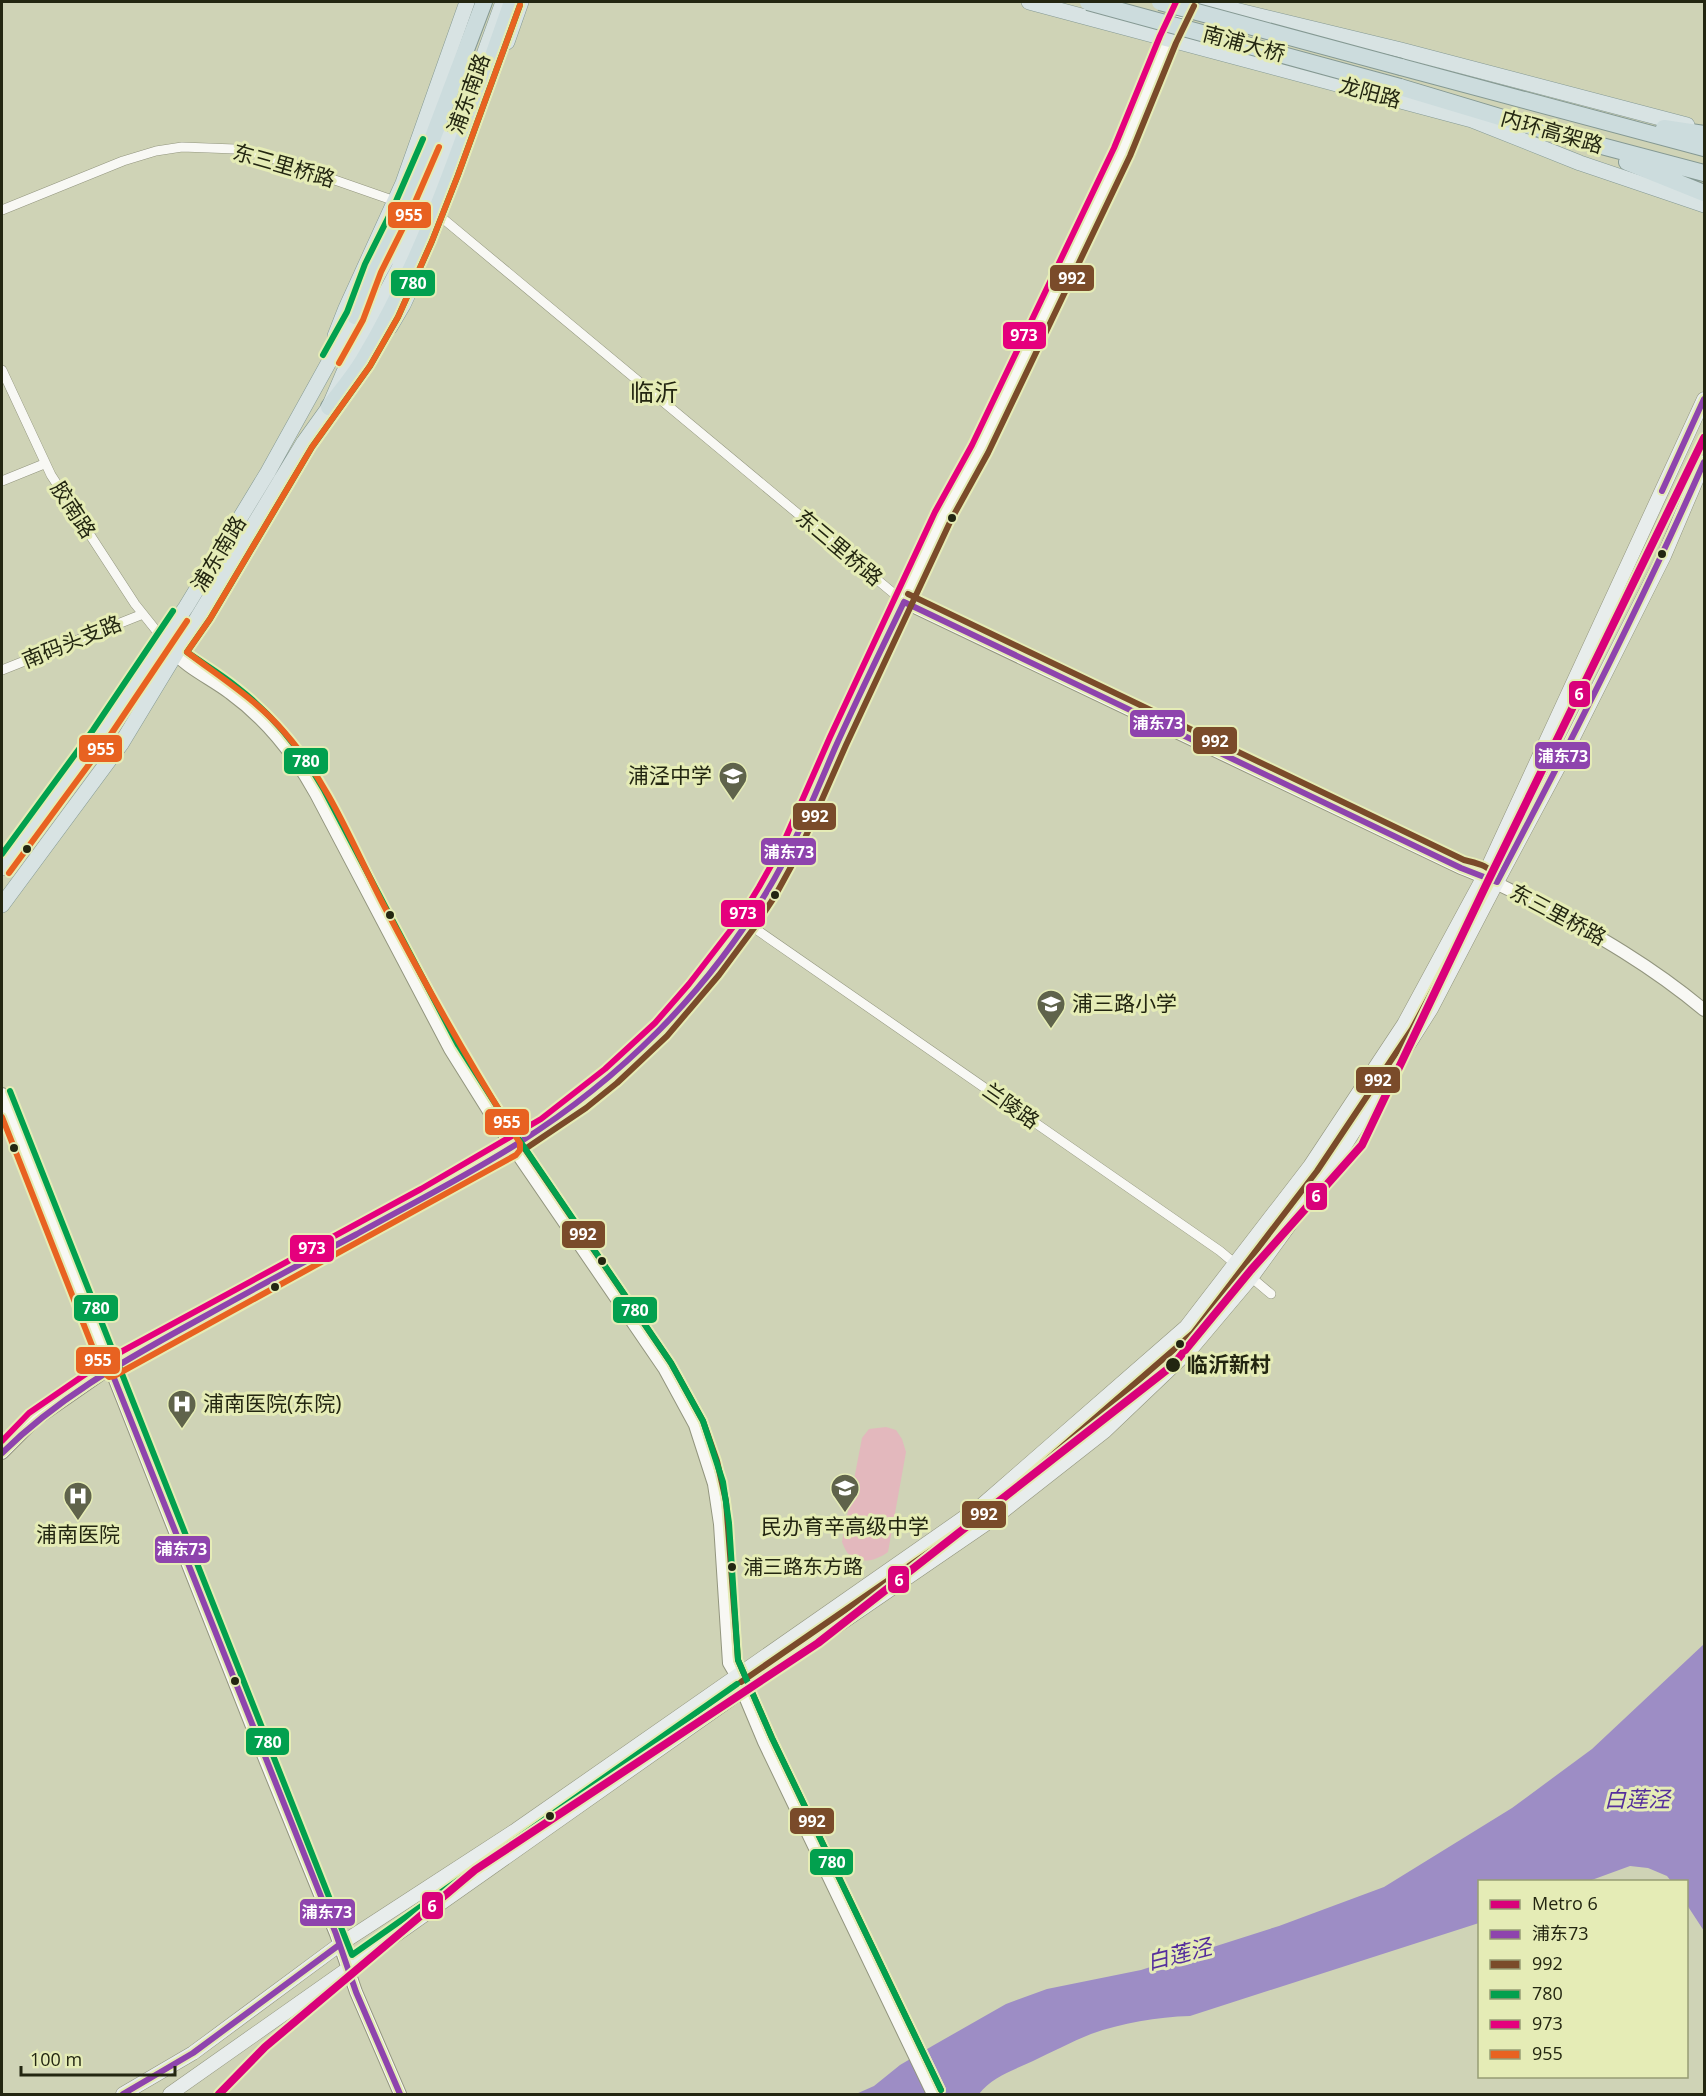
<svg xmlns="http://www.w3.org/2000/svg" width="1706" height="2096" viewBox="0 0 1706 2096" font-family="'Open Sans','Noto Sans SC',sans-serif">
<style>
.green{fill:#e3b8bd}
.water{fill:#9d8dc5}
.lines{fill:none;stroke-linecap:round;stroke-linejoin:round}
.minor-casing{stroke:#92957e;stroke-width:10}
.tertiary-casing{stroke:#92957e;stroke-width:14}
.secondary-casing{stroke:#92957e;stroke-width:15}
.primary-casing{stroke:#859993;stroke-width:16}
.trunk-casing{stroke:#859993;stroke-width:18}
.minor{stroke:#f8f8f4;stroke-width:9}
.tertiary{stroke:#f8f8f4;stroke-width:12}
.secondary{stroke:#e8edec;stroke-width:14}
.primary{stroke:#d8e3e3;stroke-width:15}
.trunk{stroke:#ccdcdd;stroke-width:16}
.trunk-bridge-casing{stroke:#859993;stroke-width:18;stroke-linecap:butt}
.trunk-bridge{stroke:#ccdcdd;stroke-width:16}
.bus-1-casing{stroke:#e5ecb6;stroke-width:10}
.bus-2-casing{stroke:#e5ecb6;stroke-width:10}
.bus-3-casing{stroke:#e5ecb6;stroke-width:10}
.bus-4-casing{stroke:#e5ecb6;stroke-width:10}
.bus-5-casing{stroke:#e5ecb6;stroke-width:10}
.bus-1{stroke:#8e44ad;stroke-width:6}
.bus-2{stroke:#7a4b2a;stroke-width:6}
.bus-3{stroke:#02a04e;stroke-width:6}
.bus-4{stroke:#e5007d;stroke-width:6}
.bus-5{stroke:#e86221;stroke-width:6}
.metro-1-casing{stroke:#e5ecb6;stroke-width:12}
.metro-1{stroke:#d9017a;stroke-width:8}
.bus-dot{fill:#232611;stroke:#e5ecb6;stroke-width:2}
.labels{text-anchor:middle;stroke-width:6;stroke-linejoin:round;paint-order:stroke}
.bus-label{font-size:20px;fill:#232611;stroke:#e5ecb6;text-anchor:start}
.street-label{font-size:21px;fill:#232611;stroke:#e5ecb6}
.poi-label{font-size:21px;fill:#232611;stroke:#e5ecb6;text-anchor:start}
.stop-label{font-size:21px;font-weight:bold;fill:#232611;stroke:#e5ecb6;text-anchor:start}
.water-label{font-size:22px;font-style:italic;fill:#552e9c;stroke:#e5ecb6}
.quarter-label{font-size:24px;fill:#232611;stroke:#e5ecb6}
.line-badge{stroke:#e5ecb6;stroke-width:2}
.badge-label{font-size:16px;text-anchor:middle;font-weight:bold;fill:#fff}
</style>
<rect width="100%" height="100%" fill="#cfd3b6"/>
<path class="green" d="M886,1427L896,1430L902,1439L906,1452L888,1552C877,1560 862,1565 850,1555C846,1553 844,1546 842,1542L862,1438L869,1429Z"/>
<path class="water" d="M1704,1644V1931L1687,1905L1686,1882L1671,1881L1667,1876L1648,1868L1630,1866L1589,1881L1480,1882L1479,1923L1190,2016C1157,2017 1122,2023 1091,2034C1071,2042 1052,2052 1033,2061C1014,2070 992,2077 979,2094H856L874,2086L900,2065L934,2045L1006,2004L1047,1989L1141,1970L1279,1926L1384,1887L1512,1808L1592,1749Z"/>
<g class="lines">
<g class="minor-casing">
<path id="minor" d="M2,210L123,161L156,151L182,147L235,149L263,155L395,201
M441,217L904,602
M2,370L51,475L135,604L163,639
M2,481L44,464
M2,670L143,614
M747,923L1220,1251L1271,1294"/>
</g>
<g class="tertiary-casing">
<path id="tertiary" d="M904,602L1461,868C1488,878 1511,891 1537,903C1596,934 1653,967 1704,1010
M171,649C186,668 212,679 230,693C267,720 294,754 316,794L450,1049L495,1121L664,1368L695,1425L714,1484L720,1524L729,1663L736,1675L764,1742L933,2094
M2,1094L264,1757L336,1934L356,1992L400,2094
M2,1453L35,1420L110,1368L425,1197L546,1126L611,1076L661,1029L696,990L747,923L767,892L790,850L838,741L943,516L980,449L1122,152L1168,39L1186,3"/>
</g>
<g class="secondary-casing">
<path id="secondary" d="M123,2094L193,2053L339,1945L516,1830L982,1505L1186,1327L1310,1166L1404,1024L1484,876L1704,399
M170,2094L742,1691L993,1519L1105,1431L1192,1348L1251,1278L1330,1169L1431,1009L1497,882L1560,764L1664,556L1704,462"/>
</g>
<g class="primary-casing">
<path id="primary" d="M1029,2L1472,120L1580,163L1704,205
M1202,2L1401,50L1687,125
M507,42L521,2
M375,280L401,233L443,137
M390,327L403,305L415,279
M335,336L346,308L403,183L467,2
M2,868L100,735L186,607L268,472L360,306
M2,905L121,744L304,442L329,407L344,372L399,268L445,162L503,2"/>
</g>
<g class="trunk-casing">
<path id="trunk" d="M1401,67L1704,148
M1400,87L1560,135L1704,173
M1664,128L1704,134
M1627,162L1704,193
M355,316L373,268L430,145L484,2
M329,407C341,391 354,376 364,359C430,249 469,122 512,2"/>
</g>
<use href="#minor" class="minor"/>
<use href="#tertiary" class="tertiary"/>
<use href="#secondary" class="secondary"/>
<use href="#primary" class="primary"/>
<use href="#trunk" class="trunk"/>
<g class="trunk-bridge-casing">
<path id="trunk-bridge" d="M1088,2L1400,87
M1160,2L1401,67"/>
</g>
<use href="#trunk-bridge" class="trunk-bridge"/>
<g class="bus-1-casing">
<path id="bus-1" d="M1662,491L1704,399
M904,602L1461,868L1497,882C1570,744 1641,605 1704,462
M110,1368L336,1934L356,1992L400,2094
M2,1453C57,1399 120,1363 187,1326C243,1295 300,1264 357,1234C411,1204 467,1176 520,1142C620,1079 705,994 766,893C794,847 814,797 835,748C857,699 881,650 904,602
M123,2094L193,2053L339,1945"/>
</g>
<g class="bus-2-casing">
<path id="bus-2" d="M741,1682L987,1512L1193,1333L1317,1171L1412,1029L1493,877C1491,865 1475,863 1464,860L908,594
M941,2090L772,1738L738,1660L726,1501L717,1461L703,1421L671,1363L525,1149L586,1108L617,1083L667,1036L719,975L754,928L775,896L798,854L846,745L951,520L988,453L1130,156L1176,43L1194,6"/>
</g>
<g class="bus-3-casing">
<path id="bus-3" d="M520,5L458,175L432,241L398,317L370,366L312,447L210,619L187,652C204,664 221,674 237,687C273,715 301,750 324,790L458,1045L503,1116L671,1363L703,1421L723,1482L729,1523L738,1660L772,1738L941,2090
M323,355L347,312L365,264L393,208L423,139
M2,854L93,730L173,611
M10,1091L352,1955L737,1684"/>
</g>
<g class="bus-4-casing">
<path id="bus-4" d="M2,1441L29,1413L106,1360L421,1189L541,1119L605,1069L655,1023L689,984L740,918L759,887L782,846L830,737L935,512L972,445L1114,148L1160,36L1176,2"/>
</g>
<g class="bus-5-casing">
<path id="bus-5" d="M339,363L363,320L381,272L409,216L439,147
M9,873L107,740L187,621
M2,1117L102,1371L109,1377L114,1376L516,1155L520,1150V1143C470,1065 425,984 382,902C353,845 328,782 285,733C257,700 221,678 187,652L210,619L312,447L370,366L398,317L432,241L458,175L520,5"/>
</g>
<use href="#bus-1" class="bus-1"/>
<use href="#bus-2" class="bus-2"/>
<use href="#bus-3" class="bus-3"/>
<use href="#bus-4" class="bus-4"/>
<use href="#bus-5" class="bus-5"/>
<g class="metro-1-casing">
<path id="metro-1" d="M219,2094L265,2047L475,1870L818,1643L1173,1365L1251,1270L1362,1145L1488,881L1704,438"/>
</g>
<use href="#metro-1" class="metro-1"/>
</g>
<defs>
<g id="school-pin" transform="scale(1.5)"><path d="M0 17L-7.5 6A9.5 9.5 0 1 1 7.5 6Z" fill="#5f634b" stroke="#e5ecb6"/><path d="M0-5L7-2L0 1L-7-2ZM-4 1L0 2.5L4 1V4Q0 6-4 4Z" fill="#fff"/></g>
<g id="hospital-pin" transform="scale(1.5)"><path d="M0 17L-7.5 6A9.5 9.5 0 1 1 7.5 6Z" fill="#5f634b" stroke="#e5ecb6"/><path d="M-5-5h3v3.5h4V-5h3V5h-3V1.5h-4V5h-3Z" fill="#fff"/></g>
</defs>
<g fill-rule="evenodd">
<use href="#school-pin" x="733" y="776"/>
<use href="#school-pin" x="1051" y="1004"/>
<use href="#hospital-pin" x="182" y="1404"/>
<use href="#school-pin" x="845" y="1488"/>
<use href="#hospital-pin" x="78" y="1496"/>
</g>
<g class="bus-dot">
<circle cx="952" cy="518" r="5"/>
<circle cx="1662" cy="554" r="5"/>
<circle cx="27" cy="849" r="5"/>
<circle cx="775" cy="895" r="5"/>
<circle cx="390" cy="915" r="5"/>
<circle cx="14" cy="1148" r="5"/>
<circle cx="602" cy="1261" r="5"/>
<circle cx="275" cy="1287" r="5"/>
<circle cx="1180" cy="1344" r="5"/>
<circle cx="1173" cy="1365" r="8"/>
<circle cx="732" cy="1567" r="5"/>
<circle cx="235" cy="1681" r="5"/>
<circle cx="550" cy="1816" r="5"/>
</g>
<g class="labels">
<g class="bus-label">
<text x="743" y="1574">浦三路东方路</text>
</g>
<g class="street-label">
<text transform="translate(1244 44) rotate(15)" y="7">南浦大桥</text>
<text transform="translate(1370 93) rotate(15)" y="7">龙阳路</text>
<text transform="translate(469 94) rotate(-70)" y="7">浦东南路</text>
<text transform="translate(1552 132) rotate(16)" y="7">内环高架路</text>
<text transform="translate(284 166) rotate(16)" y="7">东三里桥路</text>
<text transform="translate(73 510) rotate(57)" y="7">胶南路</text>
<text transform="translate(839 548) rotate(40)" y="7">东三里桥路</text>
<text transform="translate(219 554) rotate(-59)" y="7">浦东南路</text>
<text transform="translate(72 642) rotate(-22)" y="7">南码头支路</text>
<text transform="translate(1558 915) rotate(28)" y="7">东三里桥路</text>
<text transform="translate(1011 1106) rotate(35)" y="7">兰陵路</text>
</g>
<g class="poi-label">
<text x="712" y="783" text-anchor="end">浦泾中学</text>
<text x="1072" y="1011">浦三路小学</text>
<text x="203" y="1411">浦南医院(东院)</text>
<text x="845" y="1534" text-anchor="middle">民办育辛高级中学</text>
<text x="78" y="1542" text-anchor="middle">浦南医院</text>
</g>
<g class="stop-label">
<text x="1187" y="1372">临沂新村</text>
</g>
<g class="water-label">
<text x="1637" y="1807">白莲泾</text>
<text transform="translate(1179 1954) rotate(-14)" y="8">白莲泾</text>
</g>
<g class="quarter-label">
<text x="654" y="401">临沂</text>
</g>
</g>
<g class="line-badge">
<rect x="387" y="201" width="45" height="28" rx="6" fill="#e86221"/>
<rect x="1049" y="264" width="46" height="28" rx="6" fill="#7a4b2a"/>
<rect x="390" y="269" width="46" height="28" rx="6" fill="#02a04e"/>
<rect x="1002" y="321" width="45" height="29" rx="6" fill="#e5007d"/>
<rect x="1568" y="680" width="23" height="28" rx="6" fill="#d9017a"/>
<rect x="1129" y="709" width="57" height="29" rx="6" fill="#8e44ad"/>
<rect x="1192" y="726" width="46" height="29" rx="6" fill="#7a4b2a"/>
<rect x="78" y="734" width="45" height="29" rx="6" fill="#e86221"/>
<rect x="1534" y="741" width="57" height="29" rx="6" fill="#8e44ad"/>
<rect x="283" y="747" width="46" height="28" rx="6" fill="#02a04e"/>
<rect x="792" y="802" width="45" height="29" rx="6" fill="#7a4b2a"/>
<rect x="760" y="837" width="57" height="29" rx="6" fill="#8e44ad"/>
<rect x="720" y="899" width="46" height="29" rx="6" fill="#e5007d"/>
<rect x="1355" y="1066" width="46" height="28" rx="6" fill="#7a4b2a"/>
<rect x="484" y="1108" width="46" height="28" rx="6" fill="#e86221"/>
<rect x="1305" y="1182" width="23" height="29" rx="6" fill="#d9017a"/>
<rect x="561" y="1220" width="45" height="29" rx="6" fill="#7a4b2a"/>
<rect x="289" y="1234" width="46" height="29" rx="6" fill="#e5007d"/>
<rect x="73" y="1294" width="46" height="28" rx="6" fill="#02a04e"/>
<rect x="612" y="1296" width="46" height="28" rx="6" fill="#02a04e"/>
<rect x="75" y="1346" width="46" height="29" rx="6" fill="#e86221"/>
<rect x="961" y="1500" width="46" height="29" rx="6" fill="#7a4b2a"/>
<rect x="154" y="1535" width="57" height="29" rx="6" fill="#8e44ad"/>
<rect x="887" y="1565" width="23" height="29" rx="6" fill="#d9017a"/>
<rect x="245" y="1727" width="45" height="29" rx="6" fill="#02a04e"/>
<rect x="789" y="1807" width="46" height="28" rx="6" fill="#7a4b2a"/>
<rect x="809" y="1848" width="45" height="28" rx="6" fill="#02a04e"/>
<rect x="421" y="1891" width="23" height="29" rx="6" fill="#d9017a"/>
<rect x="299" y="1898" width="57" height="29" rx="6" fill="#8e44ad"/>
</g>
<g class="badge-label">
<text x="409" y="221">955</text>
<text x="1072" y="284">992</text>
<text x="413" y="289">780</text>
<text x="1024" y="341">973</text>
<text x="1579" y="700">6</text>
<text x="1158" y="729">浦东73</text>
<text x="1215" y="747">992</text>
<text x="101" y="755">955</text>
<text x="1563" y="762">浦东73</text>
<text x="306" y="767">780</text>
<text x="815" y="822">992</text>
<text x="789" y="858">浦东73</text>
<text x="743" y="919">973</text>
<text x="1378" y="1086">992</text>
<text x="507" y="1128">955</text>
<text x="1316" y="1202">6</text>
<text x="583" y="1240">992</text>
<text x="312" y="1254">973</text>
<text x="96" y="1314">780</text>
<text x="635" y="1316">780</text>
<text x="98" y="1366">955</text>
<text x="984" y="1520">992</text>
<text x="182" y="1555">浦东73</text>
<text x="899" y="1586">6</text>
<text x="268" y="1748">780</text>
<text x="812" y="1827">992</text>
<text x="832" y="1868">780</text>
<text x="432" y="1912">6</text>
<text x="327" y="1918">浦东73</text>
</g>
<rect width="1706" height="2096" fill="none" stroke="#232611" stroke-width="6"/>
<rect x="1478" y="1880" width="210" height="198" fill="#e5ecb6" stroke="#979d74" stroke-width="1.5"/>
<rect x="1490" y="1900" width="30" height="9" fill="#d9017a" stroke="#979d74" stroke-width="1.5"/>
<text x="1532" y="1910" font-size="18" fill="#232611">Metro 6</text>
<rect x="1490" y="1930" width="30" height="9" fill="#8e44ad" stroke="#979d74" stroke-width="1.5"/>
<text x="1532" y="1940" font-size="18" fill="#232611">浦东73</text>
<rect x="1490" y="1960" width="30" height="9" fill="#7a4b2a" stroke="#979d74" stroke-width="1.5"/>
<text x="1532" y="1970" font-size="18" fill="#232611">992</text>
<rect x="1490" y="1990" width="30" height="9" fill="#02a04e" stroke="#979d74" stroke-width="1.5"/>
<text x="1532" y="2000" font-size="18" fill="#232611">780</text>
<rect x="1490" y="2020" width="30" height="9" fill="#e5007d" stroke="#979d74" stroke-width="1.5"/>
<text x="1532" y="2030" font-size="18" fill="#232611">973</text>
<rect x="1490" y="2050" width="30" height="9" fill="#e86221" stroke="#979d74" stroke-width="1.5"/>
<text x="1532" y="2060" font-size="18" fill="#232611">955</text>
<path d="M21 2066v9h154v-9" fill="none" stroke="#232611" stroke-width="3"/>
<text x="30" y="2066" font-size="18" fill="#232611" stroke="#e5ecb6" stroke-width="4.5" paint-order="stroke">100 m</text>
</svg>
